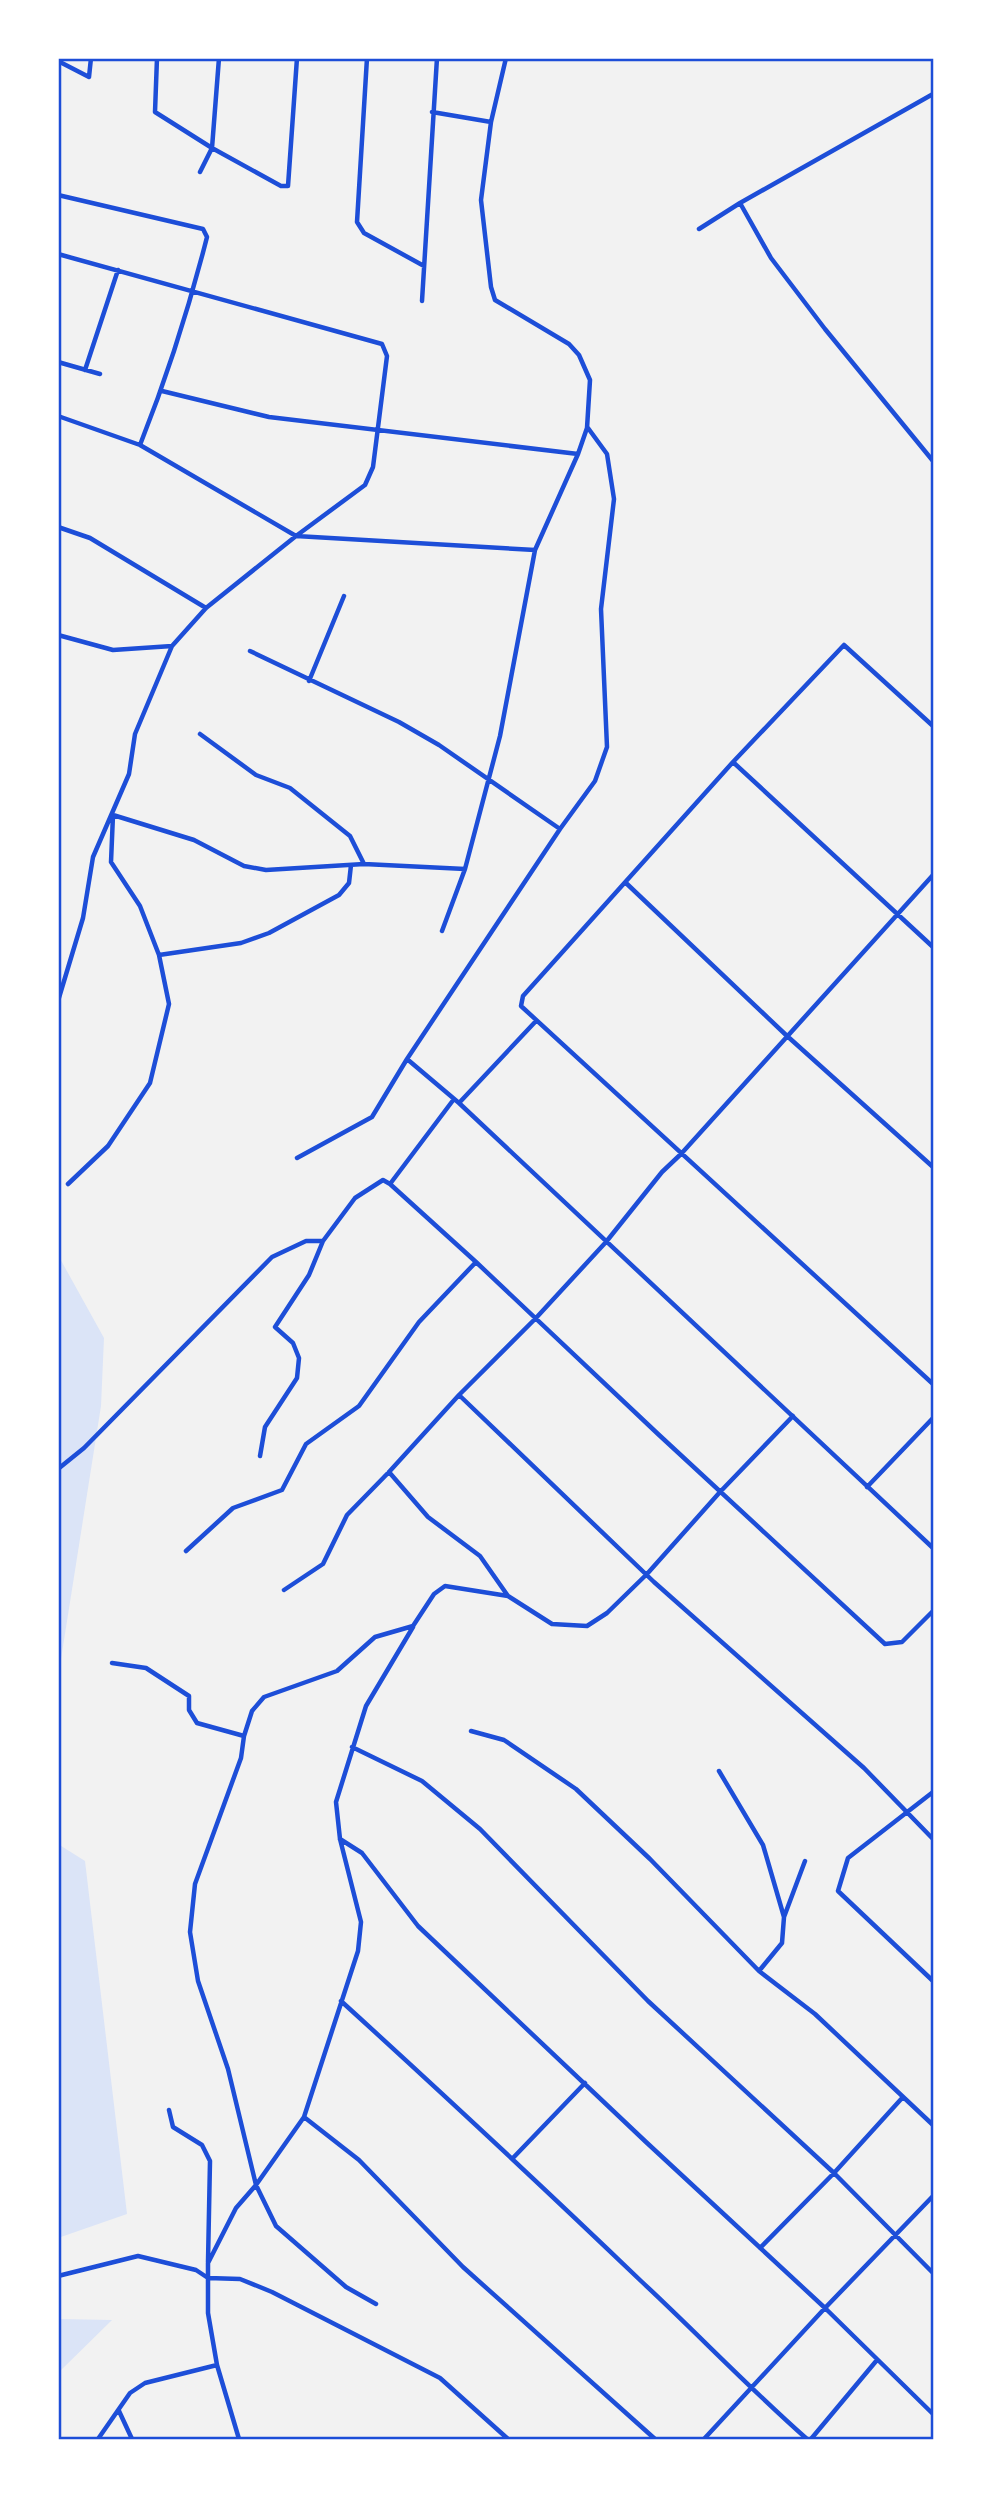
<svg xmlns="http://www.w3.org/2000/svg" width="991" height="2497" viewBox="0 0 991 2497" font-family="Signika,sans-serif">
<style>
.green{fill:#dbe4f7}
.lines{fill:none;stroke-linecap:round;stroke-linejoin:round}
.minor{stroke:#1d4ed8;stroke-width:4.5}
.neatline{fill:none;stroke:#1d4ed8;stroke-width:2.5}
</style>
<rect width="100%" height="100%" fill="#f2f2f2"/>
<path class="green" d="M58,1255L104,1338L101,1406L58,1678Z
M58,1844L85,1861L127,2214L58,2238Z
M58,2319L112,2320L58,2373Z"/>
<g class="lines">
<path class="minor" d="M157,58L155,112L212,148L281,186H288L297,58
M367,58L357,222L364,233L424,266
M58,61L89,77L91,58
M432,112L491,122L506,58
M200,172L212,148L219,58
M58,195L203,229L207,237C189,308 167,377 140,445
M740,203L771,258L825,329L933,461
M699,229L740,203L933,94
M58,254L382,344L387,356L373,467L365,485L296,536L206,608L172,646L135,734L129,774L93,857L83,918L58,1001
M422,301L437,58
M58,362L100,374
M85,370L118,270
M162,391L269,417L578,454
M58,416L140,445L296,536L535,550
M58,527L90,538L206,608
M58,635L113,650L172,646
M250,651L399,722L439,745L560,829
M309,681L344,596
M933,726L844,645L733,762L523,996L521,1006L933,1384
M200,734L256,775L290,788L350,836L364,864
M733,762L933,947
M626,883L786,1035L933,1167
M442,931L465,869L500,736L535,550L578,454L587,428L590,380L579,355L569,344L495,300L491,287L481,200L491,122
M159,955L241,943L269,933L339,895L349,883L351,865
M407,1059L459,1103L933,1548
M459,1103L536,1021
M297,1158L372,1117L407,1059L560,829L595,781L607,747L601,609L614,499L607,454L588,428
M68,1184L108,1146L150,1083L169,1004L159,955L140,906L111,862L113,815L194,840L244,866L266,870L364,864L465,869
M390,1184L476,1262L658,1434L885,1644L902,1642L933,1611
M390,1184L454,1099
M459,1395L654,1582L864,1768L933,1839
M260,1456L265,1427L297,1378L299,1358L293,1343L275,1327L309,1275L323,1241
M58,1469L84,1448L272,1257L306,1241H323L355,1198L383,1180L390,1184
M389,1472L428,1517L480,1556L508,1596L552,1624L587,1626L607,1613L647,1574L720,1492L793,1416
M867,1487L933,1418
M186,1551L233,1508L282,1490L306,1444L359,1406L419,1322L476,1262
M284,1590L323,1564L347,1515L389,1472L459,1395L536,1318L606,1242L662,1172L681,1154L933,875
M112,1663L146,1668L189,1696V1710L197,1723L244,1736
M471,1731L504,1740L576,1789L650,1859L759,1971L815,2014L933,2125
M352,1747L422,1781L480,1829L648,2001L834,2173L933,2273
M719,1771L763,1845L784,1917
M933,1792L848,1858L838,1891L933,1981
M340,1839L362,1853L418,1926L646,2142L825,2308L933,2414
M759,1971L782,1943L784,1917L805,1861
M341,2001C442,2093 542,2186 641,2281C697,2333 749,2388 807,2439
M169,2110L173,2127L202,2145L210,2161L208,2262
M304,2117L359,2160L463,2267L655,2439
M512,2159L585,2083
M760,2248L834,2173L903,2097
M58,2276L138,2256L196,2270L208,2278L240,2279L272,2292L440,2378L508,2439
M376,2304L346,2287L276,2226L256,2185L228,2069L198,1981L190,1932L195,1884L241,1758L244,1736L252,1711L264,1697L337,1671L375,1637L413,1626L434,1594L445,1586L508,1596
M119,2411L132,2439
M98,2439L130,2393L145,2383L217,2365
M239,2439L217,2365L208,2313V2263L236,2208L256,2185L304,2117L358,1951L361,1922L340,1839L336,1802L366,1706L413,1627
M704,2439L825,2308L933,2196
M811,2439L877,2360"/>
</g>
<rect width="991" height="2497" fill="none" stroke="#ffffff" stroke-width="119"/>
<rect x="60" y="60" width="872" height="2378" class="neatline"/>
</svg>
